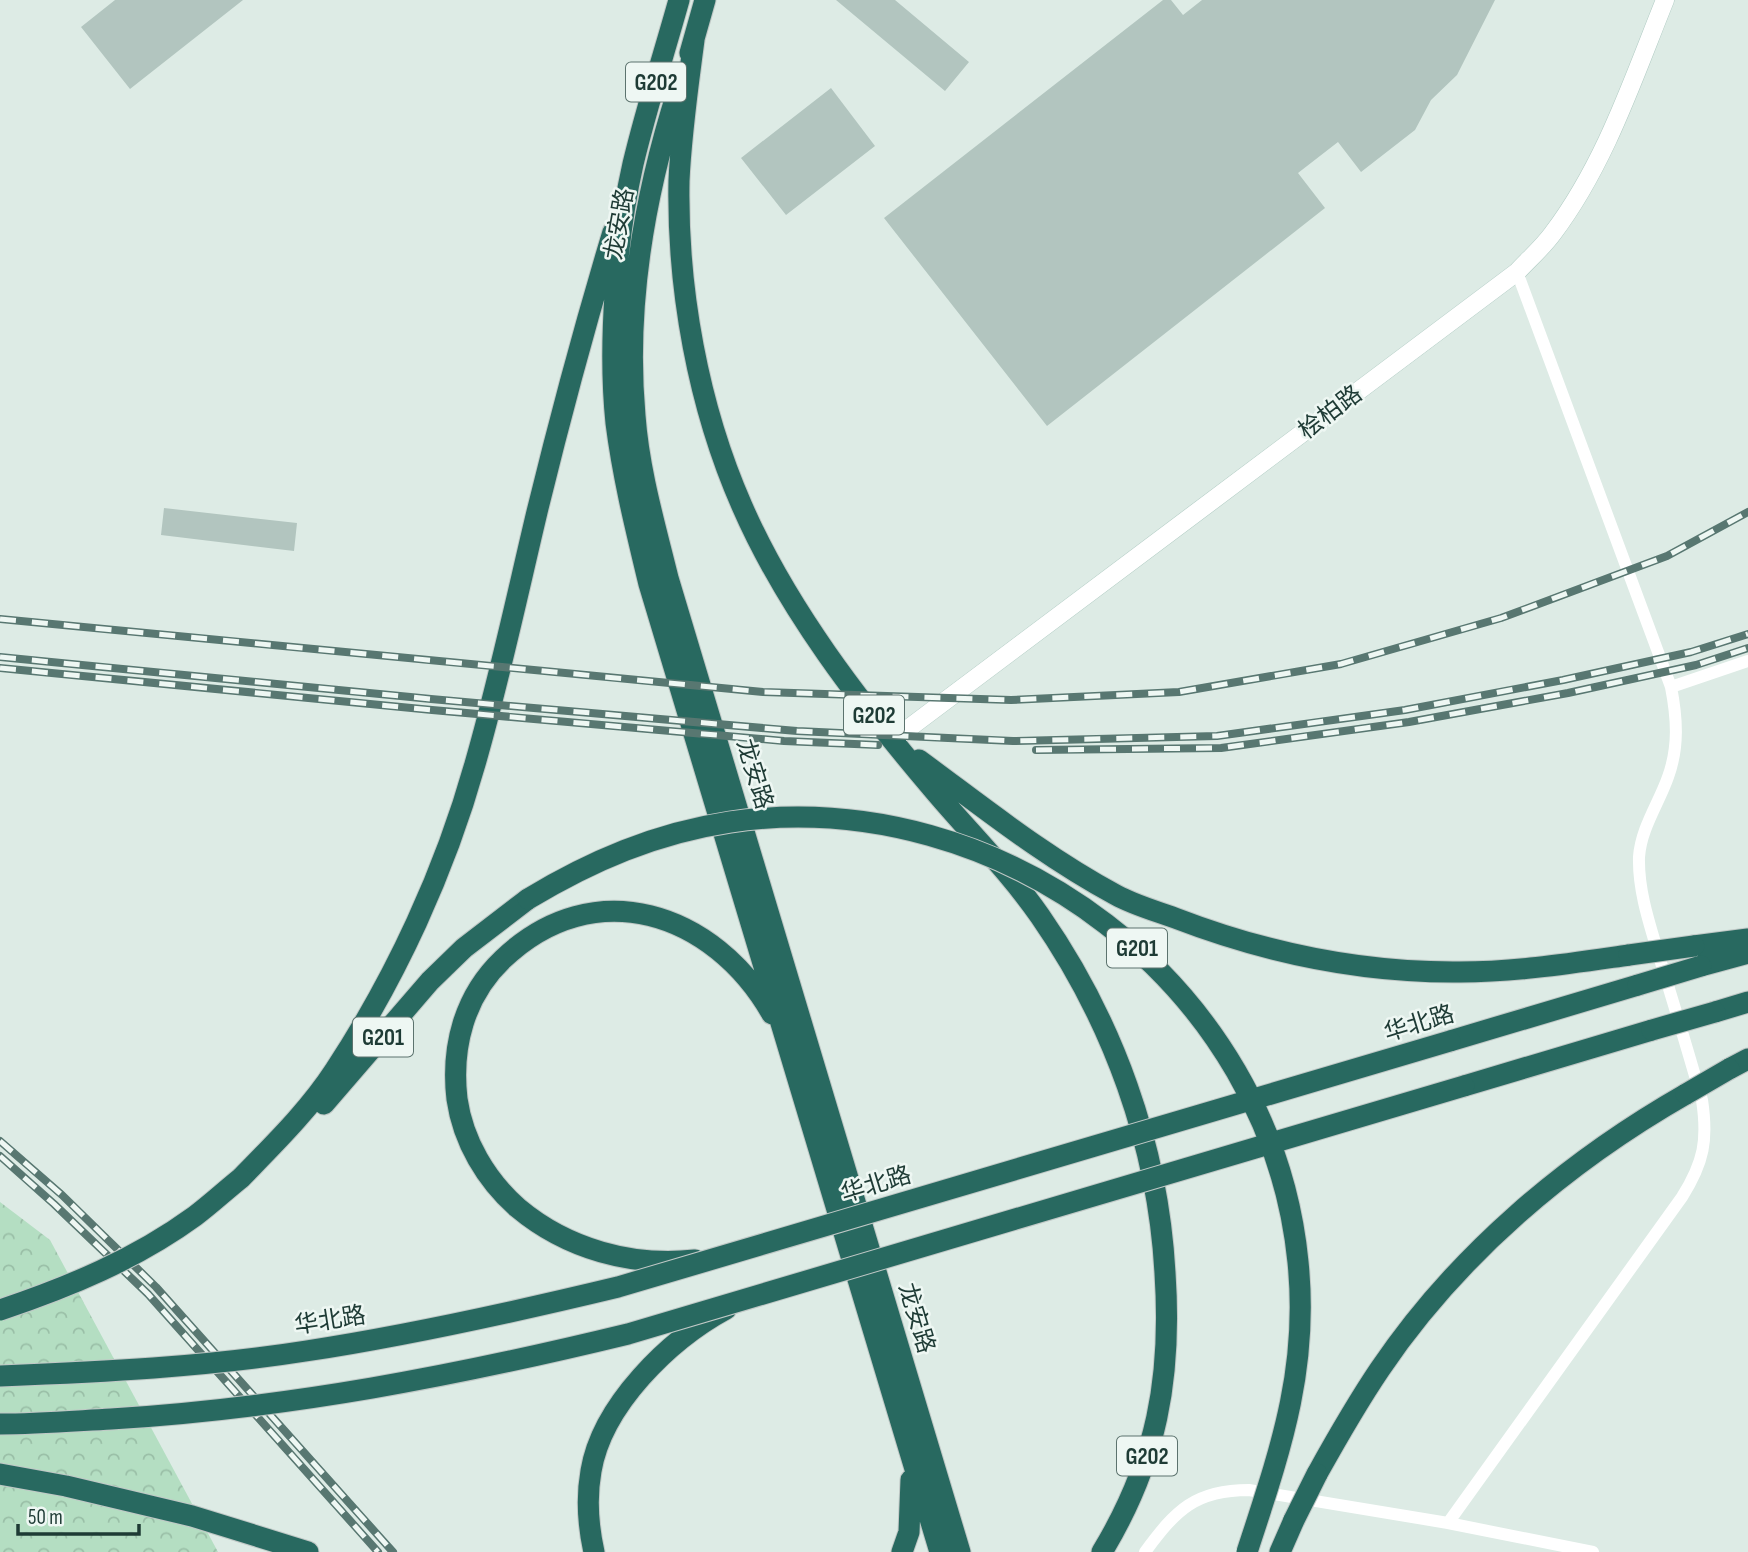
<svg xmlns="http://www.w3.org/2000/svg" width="1748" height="1552" viewBox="0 0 1748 1552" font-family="'Sofia Sans Condensed','Noto Sans SC',sans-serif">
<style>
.forest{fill:url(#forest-crowns)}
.building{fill:#b2c5bf}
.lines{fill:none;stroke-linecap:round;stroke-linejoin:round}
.secondary-casing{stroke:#b0cbc3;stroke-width:19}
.highway-casing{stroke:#c0c8c6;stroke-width:23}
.street{stroke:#fff;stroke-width:12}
.secondary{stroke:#fff;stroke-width:18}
.highway{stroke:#286960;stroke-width:21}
.rail-casing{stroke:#587771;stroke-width:8}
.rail{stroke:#eef7f3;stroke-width:5;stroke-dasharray:16;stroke-linecap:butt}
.highway-bridge-casing{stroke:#c0c8c6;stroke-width:23;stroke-linecap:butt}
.highway-bridge{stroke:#286960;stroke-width:21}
.labels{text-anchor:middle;stroke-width:5;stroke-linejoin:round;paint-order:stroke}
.shield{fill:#eef7f3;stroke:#5c736e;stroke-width:2}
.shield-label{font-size:23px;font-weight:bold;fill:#1e3b35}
.street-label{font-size:24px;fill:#1e3b35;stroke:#eef7f3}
</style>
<defs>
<pattern id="forest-crowns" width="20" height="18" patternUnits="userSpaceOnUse" patternTransform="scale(1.75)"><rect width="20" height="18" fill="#b4dec2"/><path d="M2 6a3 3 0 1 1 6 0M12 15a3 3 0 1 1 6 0" fill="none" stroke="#9abfa7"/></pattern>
</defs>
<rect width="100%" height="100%" fill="#ddebe5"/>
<path class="forest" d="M0,1202L50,1240L218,1552H0Z"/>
<path class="building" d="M115,0H243L130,89L81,27Z
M836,0H895L969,62L945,91Z
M1163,0H1171L1183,15L1202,0H1495L1457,75L1431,100L1415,130L1361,172L1338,142L1298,173L1325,208L1047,426L884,218Z
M831,88L875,146L786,215L741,158Z
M164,508L297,523L294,551L161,535Z"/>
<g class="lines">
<g class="secondary-casing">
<path id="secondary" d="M893,740L1517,272C1529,259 1543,247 1553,233C1605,164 1633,79 1665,0"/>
</g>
<g class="highway-casing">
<path id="highway" d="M679,0C664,54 646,109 633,164C616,239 608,346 616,423C623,478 636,530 649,584L940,1552
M694,40C688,86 681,134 679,181C677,289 698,406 742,506C787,609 860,703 932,788C968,831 1008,870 1040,916C1113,1021 1158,1145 1165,1273C1172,1378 1157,1461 1102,1552
M690,53L705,0
M678,90C644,196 625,305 635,416C639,471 655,525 668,578L960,1552
M919,760C983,807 1045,857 1116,895C1134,905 1156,911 1175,918C1266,953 1363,973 1460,972C1517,972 1573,963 1629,955
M1694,946L1748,939
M1701,966L1748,953
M1715,1012L1748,1002
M1450,1041L1638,985
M1729,1069L1748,1059
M1464,1086L1652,1030
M324,1104L430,981L464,948L528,899
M241,1178C274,1144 309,1110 335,1070C396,977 445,871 475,764C499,681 517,596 537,512C560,418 585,325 613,232
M695,1260C632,1267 567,1249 518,1208C486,1180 463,1141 457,1099C451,1047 464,996 503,959C594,872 714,912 772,1014
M0,1474L66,1486L192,1516L308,1552
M1317,1474C1337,1438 1357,1403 1380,1369C1457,1255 1567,1162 1686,1094
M594,1552C588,1525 586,1499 591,1471C602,1405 669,1340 726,1309
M902,1552L909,1532L911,1480
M1280,1552L1294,1520"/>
</g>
<path class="street" d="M1671,687L1748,661
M1448,1523L1593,1552
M1145,1552C1176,1510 1195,1490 1249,1490L1448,1523L1682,1197C1704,1162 1708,1140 1702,1100C1689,1055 1676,1011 1662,966C1652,931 1638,894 1639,857C1641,828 1659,803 1668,777C1679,747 1677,718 1671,687L1517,272"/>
<use href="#secondary" class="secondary"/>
<use href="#highway" class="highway"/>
<g class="rail-casing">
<path id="rail" d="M0,619L763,692L1011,700L1179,692L1341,664L1501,618L1667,556L1748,512
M0,657L431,699L797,731L1013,741L1217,736L1405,710L1563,680L1691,652L1748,634
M0,668L432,710L784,741L878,745
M1036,750L1221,748L1409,722L1568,693L1696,665L1748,648
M0,1141L62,1195L156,1287L393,1552
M0,1156L54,1204L148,1294L378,1552"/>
</g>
<use href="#rail" class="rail"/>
<g class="highway-bridge-casing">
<path id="highway-bridge" d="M528,899C591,861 656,833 730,822C1002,783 1271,986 1298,1262C1309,1370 1280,1451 1247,1552
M1629,955L1694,946
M1638,985L1701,966
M1652,1030L1715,1012
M1686,1094L1729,1069
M0,1310C69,1287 136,1259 195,1216C211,1204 226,1190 241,1178
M0,1376C102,1372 205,1367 306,1351C411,1335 514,1312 618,1287L1450,1041
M0,1424C37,1424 74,1421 111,1419C289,1408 455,1376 628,1334L1464,1086
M1294,1520L1317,1474"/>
</g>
<use href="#highway-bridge" class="highway-bridge"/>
</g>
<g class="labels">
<g class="shield">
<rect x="626" y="62.5" width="60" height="39" rx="5"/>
<rect x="844" y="695.5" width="60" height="39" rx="5"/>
<rect x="1107" y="928.5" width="60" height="39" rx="5"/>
<rect x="353" y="1017.5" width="60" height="39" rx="5"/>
<rect x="1117" y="1436.5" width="60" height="39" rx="5"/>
</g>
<g class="shield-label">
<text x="656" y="90">G202</text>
<text x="874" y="723">G202</text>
<text x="1137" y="956">G201</text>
<text x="383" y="1045">G201</text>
<text x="1147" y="1464">G202</text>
</g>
<g class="street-label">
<text transform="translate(619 224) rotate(-80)" y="8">龙安路</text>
<text transform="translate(1330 412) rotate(-37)" y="8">桧柏路</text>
<text transform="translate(755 774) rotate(73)" y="8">龙安路</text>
<text transform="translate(1419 1023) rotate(-17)" y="8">华北路</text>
<text transform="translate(876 1184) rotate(-17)" y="8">华北路</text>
<text transform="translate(917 1318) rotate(73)" y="8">龙安路</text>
<text transform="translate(330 1320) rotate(-9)" y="8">华北路</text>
</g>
</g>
<path d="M18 1524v10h121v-10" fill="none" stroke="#1e3b35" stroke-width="3.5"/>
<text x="28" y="1524" font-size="21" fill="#1e3b35" stroke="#eef7f3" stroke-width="5" paint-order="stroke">50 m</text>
</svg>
